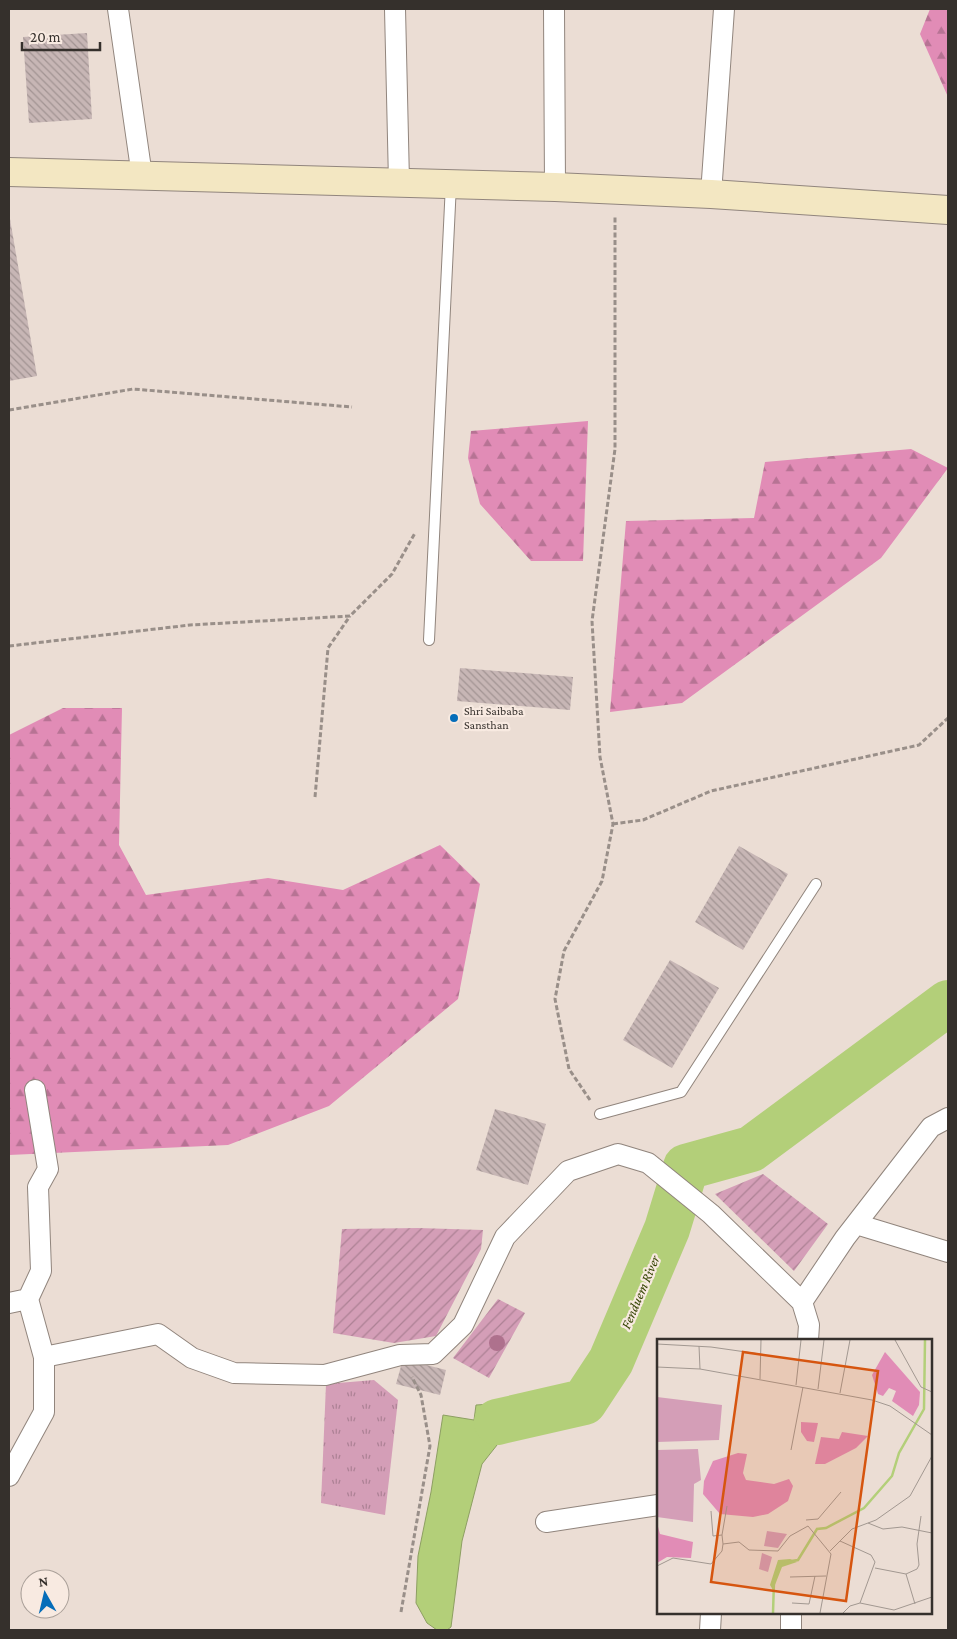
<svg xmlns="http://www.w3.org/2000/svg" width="957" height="1639" viewBox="0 0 957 1639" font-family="'Crimson Pro',serif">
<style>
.forest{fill:url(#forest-firs)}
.park{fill:url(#park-tufts)}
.garden{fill:url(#garden-furrows)}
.water{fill:#b3cf79;stroke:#8d9f62}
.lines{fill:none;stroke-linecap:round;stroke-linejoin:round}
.river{stroke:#b3cf79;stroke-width:46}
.building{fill:url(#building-back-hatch)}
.lane-casing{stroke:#91857d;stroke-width:12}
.street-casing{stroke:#91857d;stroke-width:22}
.secondary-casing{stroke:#91857d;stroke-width:30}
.path{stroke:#998f89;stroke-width:3;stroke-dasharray:5 2.5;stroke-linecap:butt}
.lane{stroke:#fff;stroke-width:10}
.street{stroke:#fff;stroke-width:20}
.secondary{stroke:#f3e7c2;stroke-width:28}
.tree{fill:#ae718d}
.poi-dot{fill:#056db9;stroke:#f8eae1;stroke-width:2}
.labels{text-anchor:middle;stroke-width:4.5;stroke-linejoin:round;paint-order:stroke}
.poi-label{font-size:12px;fill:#35302c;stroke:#f8eae1;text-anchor:start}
.water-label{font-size:14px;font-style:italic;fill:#344402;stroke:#f8eae1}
.inset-river{fill:none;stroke:#b3cf79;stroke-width:2.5}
.inset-road{fill:none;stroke:#a29891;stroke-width:1}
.view{fill:#d6550f;fill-opacity:0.15;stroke:#d6550f;stroke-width:2.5}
.inset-edge{fill:none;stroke:#35302c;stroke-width:2.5}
</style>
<defs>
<pattern id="forest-firs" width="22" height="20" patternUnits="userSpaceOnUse" patternTransform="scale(1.25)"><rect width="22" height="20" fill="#e18cb6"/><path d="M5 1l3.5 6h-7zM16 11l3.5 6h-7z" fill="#b77394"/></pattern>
<pattern id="park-tufts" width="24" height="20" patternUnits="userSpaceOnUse" patternTransform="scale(1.25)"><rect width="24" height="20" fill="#d49eb7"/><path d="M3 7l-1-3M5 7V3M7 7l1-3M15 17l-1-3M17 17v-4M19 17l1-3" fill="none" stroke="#ad8195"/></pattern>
<pattern id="garden-furrows" width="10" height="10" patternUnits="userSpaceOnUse" patternTransform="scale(1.25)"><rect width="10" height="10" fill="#d49eb7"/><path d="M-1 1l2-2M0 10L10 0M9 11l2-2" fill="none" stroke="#ad8195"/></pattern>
<pattern id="building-back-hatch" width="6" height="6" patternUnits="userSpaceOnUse" patternTransform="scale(1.25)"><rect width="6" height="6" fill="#c7b6b5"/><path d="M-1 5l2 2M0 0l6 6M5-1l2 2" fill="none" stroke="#a29493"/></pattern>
</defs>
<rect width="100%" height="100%" fill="#ebddd4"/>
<path class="forest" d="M930,9H948V97L920,34Z
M588,421L583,561H531L480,504L468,458L471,431Z
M911,449L948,468L881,558L682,703L610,712L626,521L754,518L765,462Z
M63,708H122L119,845L146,895L268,878L343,890L440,845L480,884L458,999L329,1106L228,1145L9,1155V735Z"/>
<path class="park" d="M374,1380L398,1400L385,1515L321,1503L326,1384Z"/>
<path class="garden" d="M763,1174L828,1224L794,1271L715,1194Z
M418,1228L483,1230L481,1249L436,1336L394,1343L333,1333L342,1229Z
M498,1299L525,1313L489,1378L453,1358Z"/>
<path class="water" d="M525,1402L582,1412L576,1419L542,1426L501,1440L482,1464L462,1541L451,1627L447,1630H437L427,1623L416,1603L418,1556L431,1492L443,1415L474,1420L476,1405Z"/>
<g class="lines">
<path class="river" d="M497,1422L584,1402L611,1361L667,1229L686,1167L751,1149L948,1003"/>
</g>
<path class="building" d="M87,33L92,119L29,123L23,37Z
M9,219H10L37,376L9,381Z
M460,668L573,677L570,710L457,701Z
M739,846L788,874L743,950L695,922Z
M670,960L719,988L672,1068L623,1040Z
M495,1109L546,1124L528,1185L476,1170Z
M403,1359L446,1370L440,1395L396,1384Z"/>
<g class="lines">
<g class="lane-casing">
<path id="lane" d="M429,640L451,184
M600,1114L681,1092L816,884"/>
</g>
<g class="street-casing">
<path id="street" d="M118,9L142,176
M395,9L399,182
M554,9L555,187
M711,194L724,9
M856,1224L948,1252
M28,1299L41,1271L38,1187L48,1169L35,1090
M802,1302L845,1238L931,1127L948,1118
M9,1303L28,1299L44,1357
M9,1476L44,1412V1357L158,1334L192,1358L234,1373L325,1375L400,1355L433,1354L463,1325L505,1237L568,1171L618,1154L648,1163L711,1214L802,1302L809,1325L808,1340
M546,1522L658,1505
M710,1630L711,1613
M791,1630V1613"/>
</g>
<g class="secondary-casing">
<path id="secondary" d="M9,172L555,187L711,194L948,210"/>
</g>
<path class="path" d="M9,410L133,389L352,407
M9,646L190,625L350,616L392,574L415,533
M315,797L328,648L350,616
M613,824L643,820L711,791L919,745L948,718
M590,1100L569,1069L555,999L564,951L602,881L613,824L600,757L592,621L615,449V217
M401,1612L430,1446L421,1395L412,1377"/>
<use href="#lane" class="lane"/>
<use href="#street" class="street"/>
<use href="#secondary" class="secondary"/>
</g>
<circle class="tree" cx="497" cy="1343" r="8"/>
<circle class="poi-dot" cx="454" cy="718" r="5"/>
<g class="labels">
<g class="poi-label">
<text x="464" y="715">Shri Saibaba<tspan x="464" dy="14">Sansthan</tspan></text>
</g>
<g class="water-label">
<text transform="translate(640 1292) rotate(-67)" y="5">Fenduem River</text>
</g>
</g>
<g transform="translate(657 1339)">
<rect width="275" height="275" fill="#ebddd4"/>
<path d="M228,13L263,53L262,66L256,77L235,62L239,52L232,49L226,57L221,55L215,36ZM144,83L161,84L157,103L150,102L144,93ZM185,93L211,97L199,109L168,125H158L164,98L182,100ZM81,114L90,115L86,134L89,141L117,145L132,140L136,147L131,162L111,175L96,178L63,175L46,155L47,142L56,122ZM0,184L3,195L36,203L34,219L10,218L0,224Z" fill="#e18cb6"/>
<path d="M0,58L65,66L62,101L0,103ZM41,110L44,141L37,145L36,183L0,178V111ZM105,214L115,218L111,233L102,230Z" fill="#d49eb7"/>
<path d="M110,192L130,195L121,209L107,207Z" fill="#d49eb7"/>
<path d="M133,220L140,223L125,228L116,251L113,246L121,221Z" fill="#b3cf79"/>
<path class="inset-river" d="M128,223L141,221L160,190L169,189L207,169L235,137L242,114L267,70L268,1M116,274L117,242"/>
<path class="inset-road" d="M238,1L264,48L275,53M0,5L54,8L103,15M42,7L43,30M0,28L43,30L215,61L233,67L275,96M103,40L104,1M139,46L144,1M161,50L167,1M183,54L193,1M134,111L146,48M54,172L56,197L65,196L66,205M149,181L161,180L184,153M211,184L226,190L245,188L275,194M65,196L70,167M183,202L214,216L218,223L203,264M173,212L195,190L219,181L253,157L275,117M0,227L16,219L54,225L65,212L66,205L82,203L92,211L121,212L133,197L151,187L174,215L163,274M218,229L249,235L258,265M249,235L260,230L262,226L260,205L264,177M133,238L169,237M135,264L152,265L158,237M186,274L193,267L203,264L237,271L275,258"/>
<path class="view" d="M86,13L221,32L189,262L54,243Z"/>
<rect width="275" height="275" class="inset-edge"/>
</g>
<rect width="957" height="1639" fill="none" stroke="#35302c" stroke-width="20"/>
<g transform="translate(45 1594) rotate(352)"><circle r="24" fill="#f8eae1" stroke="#aaa099"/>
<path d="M0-4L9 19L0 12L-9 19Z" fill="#056db9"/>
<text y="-8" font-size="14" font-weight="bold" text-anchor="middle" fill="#35302c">N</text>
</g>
<path d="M22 42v8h78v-8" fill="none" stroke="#35302c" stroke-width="2.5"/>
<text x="30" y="42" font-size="15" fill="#35302c" stroke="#f8eae1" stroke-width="4" paint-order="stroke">20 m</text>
</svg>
